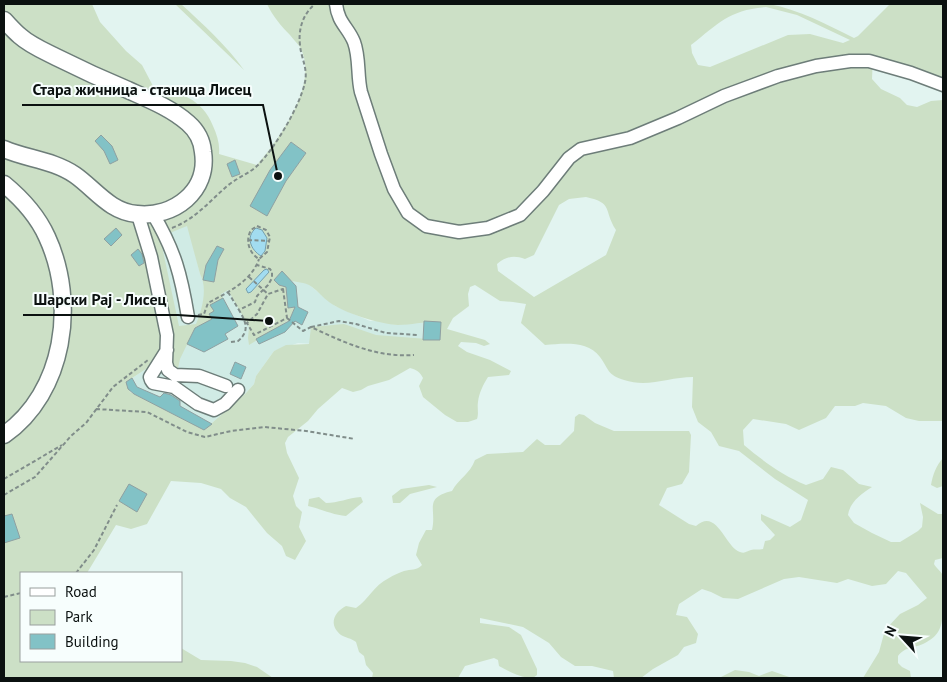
<svg xmlns="http://www.w3.org/2000/svg" width="947" height="682" viewBox="0 0 947 682" font-family="'PT Sans',sans-serif">
<style>
.built{fill:#d0ebe5}
.green{fill:#cce0c6;fill-rule:evenodd}
.water{fill:#a2dcf0;stroke:#759fad}
.building{fill:#82c2c6;stroke:#8fa0a1}
.lines{fill:none;stroke-linecap:round;stroke-linejoin:round}
.minor-casing{stroke:#6d7d79;stroke-width:15}
.major-casing{stroke:#6d7d79;stroke-width:19}
.path{stroke:#808d8a;stroke-width:2;stroke-dasharray:4 2.5;stroke-linecap:butt}
.minor{stroke:#fff;stroke-width:12}
.major{stroke:#fff;stroke-width:16}
.leader{fill:none;stroke:#0b1110;stroke-width:2}
.callout-dot{fill:#0b1110;stroke:#f7fefd;stroke-width:2}
.callout-label{font-size:16px;text-anchor:middle;font-weight:bold;fill:#0b1110;stroke:#f7fefd;stroke-width:4;stroke-linejoin:round;paint-order:stroke}
</style>
<rect width="100%" height="100%" fill="#e2f4f0"/>
<path class="built" d="M236,213L290,280L307,283L335,306L370,321H378L396,325L424,321L441,322L440,340L329,345L298,343L274,351L256,376L254,384L246,393L204,430L134,394L128,389L126,382L149,367L152,239L188,225L200,274L203,279L206,265Z"/>
<path class="green" d="M4,4H92L100,22L126,51L142,65L153,86C180,93 202,98 213,126C217,135 220,144 219,154L257,165C280,138 320,84 300,47C297,43 293,39 290,35C281,26 272,15 267,4H769C800,10 826,24 854,38L858,36L890,4H943V83L873,56L872,79L881,89L900,98L907,105L917,107L931,101L943,100V421H919L906,418L886,406L863,403L855,406H835L826,418L799,430L786,424L753,419L743,430L744,445C763,461 782,475 806,485L823,479L831,467L843,470L859,484L872,487C861,494 850,502 848,515L854,523L872,533L891,542H900L918,531L922,527L923,517L920,503L938,514H943V558L935,560L934,564C936,568 942,572 943,576C945,584 942,593 942,600C943,619 944,634 925,643C914,649 907,645 898,656V663L902,667L910,671L911,678H863L879,652L885,630L900,614L918,605L927,598L906,573L898,571L886,584L872,586L848,579L837,583L799,577L784,579L738,599L723,598L711,592L702,589L679,604L676,615L687,617L698,634L696,643L684,647L678,655L653,669L641,678H614L613,671L592,666H575L561,657L549,643L523,627L480,618V623L509,627L521,635L537,669V675L533,678C520,678 510,672 499,666L498,660L494,658L465,666L458,678H372L373,673L366,665L364,656L359,652L356,642C351,638 346,638 341,635C328,625 334,612 346,606L356,608C369,599 373,586 389,578C393,575 399,573 404,571C411,569 416,571 422,565L416,555L419,543L426,530H432C437,509 423,498 452,491C459,478 470,474 475,460L487,454L523,452L537,439L545,445H560L574,431L575,417L579,414L584,415L595,423L614,431H689L691,435L689,472L682,484L667,488L659,505L689,524L696,526C717,507 725,547 740,552C745,554 747,551 751,550C754,549 759,550 763,549L765,541L770,540L775,535L761,520V514L790,527L801,520L808,500L775,479L739,451L719,446L711,432L698,422L692,407L693,377C669,377 648,388 624,380C607,375 609,369 600,357C587,340 563,344 545,345L521,323L526,304L513,302L500,301L475,285L470,287L468,294L469,306L453,318L447,329L485,340L490,344L484,346L476,343L461,342L458,346L467,352L490,360L511,371L509,375L488,377C483,385 479,393 478,402C477,408 479,413 477,419L468,422H457L445,415L423,397L419,386L423,378C420,372 417,370 410,368L389,380L368,386L361,390L353,392L342,388L318,409L308,421L288,437L285,443L287,453L299,478L293,496L296,506L302,512L299,527L306,541L295,560L286,556L282,546L267,533L246,507L230,498L221,489L201,483L171,481L147,524L131,529L116,525L87,573H21V661H181V648L201,660L231,661L245,663L257,667L273,678H4ZM766,7L797,15L850,40L843,43L810,34L788,35L710,67L698,65L692,53L691,45C719,23 729,10 766,7ZM291,142L306,153L286,181L267,215L251,206L270,170ZM586,197C614,203 603,210 616,230L606,255L534,297L498,271L497,264C507,256 514,255 525,259L534,255L559,205L569,199ZM187,226L200,274C208,288 202,310 196,324L179,326L160,237ZM217,246L223,249L218,260L214,282L203,280L206,265ZM282,271C284,274 287,278 290,280C296,283 304,281 312,287C318,291 323,298 329,302C343,313 380,324 398,325C413,325 426,321 441,322L440,340L376,335L344,324L311,327L309,344L286,345L274,351L256,376L254,384L246,393L204,430L130,392L126,382L149,367L178,368L180,359L195,328L212,319L214,311L211,304L223,298L221,294L228,290L249,327L248,338L249,345L289,320L295,307L288,308L286,287L279,285L274,280Z
M175,4H181C204,25 226,45 244,70Z
M943,458V486L937,488L931,485C933,474 936,466 943,458Z
M429,485L437,487L410,494L400,503H393L392,496L401,489Z
M319,497L326,503C338,503 348,498 361,497L363,502L346,516C333,515 321,509 308,506L309,499Z
M735,670L749,672L759,676L772,671L792,678H802H719Z"/>
<path class="water" d="M256,228L262,230L267,238L265,251L261,256C251,250 245,237 256,228Z
M267,269L269,272L251,292L248,293L246,289L264,270Z"/>
<path class="building" d="M101,135L112,146L118,160L110,164L104,151L95,141Z
M291,142L306,153L286,181L267,216L250,206L270,170Z
M235,160L240,174L232,177L227,164Z
M116,228L122,235L111,246L104,239Z
M217,246L224,249L218,260L214,282L203,280L206,265Z
M138,249L142,254L144,263L139,266L131,255Z
M282,271L296,286L298,307L308,312L302,325L295,321L285,332L259,344L256,339L289,321L295,307L288,308L286,287L279,285L274,280Z
M223,298L238,326L225,334L228,339L204,352L187,344L195,328L212,319L209,314L214,311L210,305Z
M424,321L441,322L440,340H423Z
M235,362L246,367L241,379L230,374Z
M132,378L137,387L160,397L164,393L171,395L180,401V406L212,424L204,430L134,394L128,389L126,382Z
M129,484L147,494L137,512L119,501Z
M12,514L20,538L4,543V516Z"/>
<g class="lines">
<g class="minor-casing">
<path id="minor" d="M336,4C338,23 348,27 354,42C360,58 357,76 361,92L381,154L394,189L408,213L426,226L459,232L488,228L520,215L543,191L569,158L581,149L630,138L678,118L724,96L778,76L816,66L850,61H869L911,73L943,85
M153,214C175,251 181,275 188,317
M138,215L151,257L167,335L166,363L168,370L175,375L199,376L226,386
M167,350L150,377L151,380L153,383L174,387L198,404L214,410L225,404L238,390"/>
</g>
<g class="major-casing">
<path id="major" d="M4,20C9,25 14,31 20,36C30,45 44,51 56,57C80,69 104,80 128,90C148,99 171,108 188,123C196,130 202,140 203,152C209,191 174,218 137,214C110,212 95,189 75,175C53,160 27,159 4,149
M4,184C21,198 38,217 47,237C77,302 65,392 4,435"/>
</g>
<path class="path" d="M257,226L266,230L270,237L267,252L259,259C249,253 245,241 251,230Z
M172,228C195,219 209,202 226,187C236,178 249,174 258,165C275,148 300,106 305,82C308,68 301,58 300,45C298,29 303,14 315,4
M248,240L270,241
M249,277L268,294
M283,289L287,318L254,335L247,323L257,314L268,294Z
M228,292L239,310
M198,315L204,314L208,303C228,292 251,282 259,259
M287,318L303,331L311,327C343,342 377,358 414,355
M311,327L339,321L356,324L386,333L418,335
M231,342L238,341C250,331 246,322 239,310L255,302L257,296L268,285L272,278V272L270,269L257,265
M96,409L147,412L187,432L205,437L231,431L264,427L306,431L355,439
M4,479L62,445
M4,495L35,477L71,436L86,423L113,387L148,360
M76,573L94,550L117,505
M4,597L21,593"/>
<use href="#minor" class="minor"/>
<use href="#major" class="major"/>
</g>
<path class="leader" d="M278 176L263 105H22M269 321L178 315H23"/>
<g class="callout-dot">
<circle cx="278" cy="176" r="5"/>
<circle cx="269" cy="321" r="5"/>
</g>
<g class="callout-label">
<text x="142" y="95">Стара жичница - станица Лисец</text>
<text x="100" y="305">Шарски Рај - Лисец</text>
</g>
<rect width="947" height="682" fill="none" stroke="#0b1110" stroke-width="10"/>
<rect x="20" y="572" width="162" height="90" fill="#f7fefd" stroke="#999f9e"/>
<rect x="30" y="588" width="25" height="8" fill="#ffffff" stroke="#999f9e"/>
<text x="65" y="597" font-size="15" fill="#0b1110">Road</text>
<rect x="30" y="610" width="25" height="15" fill="#cce0c6" stroke="#999f9e"/>
<text x="65" y="622" font-size="15" fill="#0b1110">Park</text>
<rect x="30" y="634" width="25" height="15" fill="#82c2c6" stroke="#999f9e"/>
<text x="65" y="647" font-size="15" fill="#0b1110">Building</text>
<g transform="translate(902 637) rotate(296)" stroke="#f7fefd" stroke-width="4" paint-order="stroke">
<path d="M0-4L9 19L0 12L-9 19Z" fill="#0b1110"/>
<text y="-8" font-size="14" font-weight="bold" text-anchor="middle" fill="#0b1110">N</text>
</g>
</svg>
